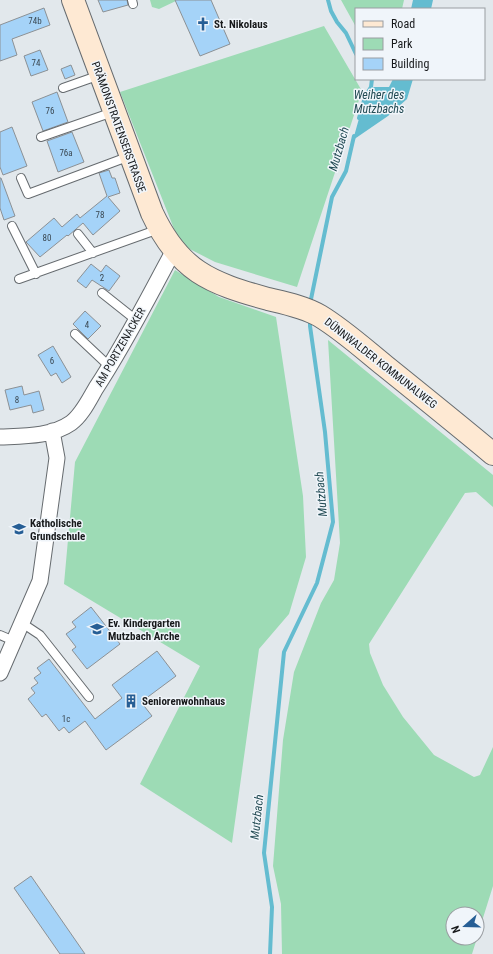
<svg xmlns="http://www.w3.org/2000/svg" width="493" height="954" viewBox="0 0 493 954" font-family="'Roboto Condensed',sans-serif">
<style>
.green{fill:#9ddbb5}
.water{fill:#64bcd0}
.lines{fill:none;stroke-linecap:round;stroke-linejoin:round}
.stream{stroke:#64bcd0;stroke-width:4}
.building{fill:#a5d3f8;stroke:#8c9195}
.lane-casing{stroke:#666b6f;stroke-width:10}
.street-casing{stroke:#666b6f;stroke-width:17}
.secondary-casing{stroke:#666b6f;stroke-width:24}
.lane{stroke:#fff;stroke-width:8}
.street{stroke:#fff;stroke-width:15}
.secondary{stroke:#fee9d3;stroke-width:22}
.labels{text-anchor:middle;stroke-width:3;stroke-linejoin:round;paint-order:stroke}
.number-label{font-size:9px;fill:#3a4852}
.poi-label{font-size:11px;font-weight:bold;fill:#17191b;stroke:#f0f5fa;text-anchor:start}
.street-label{font-size:11px;fill:#17191b;stroke:#f0f5fa}
.water-label{font-size:12px;font-style:italic;fill:#234b54;stroke:#f0f5fa}
</style>
<rect width="100%" height="100%" fill="#e2e8ec"/>
<path class="green" d="M150,0H178L159,9L152,7Z
M341,0H404L402,9H356V27Z
M324,26L362,91L297,287L215,262L180,244L120,92Z
M175,270L219,297L276,317L303,496L306,557L289,614L259,649L232,843L140,784L200,666L64,584L75,462Z
M328,340L493,475V507L476,492L465,493L369,644L370,653L383,685L403,717L434,755L474,777L480,775L493,747V886L477,937V914H453V938H477L472,954H282L281,904L273,866L283,740L294,672L321,603L334,580L340,543Z"/>
<path class="water" d="M413,0H433L431,9H411Z
M393,79H413L407,99L388,116L353,140L365,97L371,87H389Z"/>
<g class="lines">
<path class="stream" d="M328,0L331,11L337,22L346,33L356,54
M359,118L365,97L371,87L372,79
M310,304L332,197L346,171L354,136
M270,954L272,907L264,853L284,652L317,583L333,522L325,432L310,326V319"/>
</g>
<path class="building" d="M98,0H127L128,5L103,12Z
M175,0H211L230,44L200,56Z
M44,8L50,25L12,39L17,55L0,61V25Z
M40,50L48,70L31,76L24,56Z
M71,65L75,75L65,79L61,69Z
M57,92L68,122L43,131L32,102Z
M12,127L27,166L3,175L0,167V132Z
M72,132L84,162L58,172L47,141Z
M109,170L112,178H115L120,193L108,197L120,211L93,235L83,223L68,236L67,235L40,257L26,242L54,218L62,227L77,214L80,218L107,196L99,173Z
M0,178H1L15,216L4,220L0,208Z
M91,264L101,272L106,265L120,276L109,291L92,280L86,288L77,281Z
M85,311L101,326L88,339L73,324Z
M53,346L71,377L62,383L56,373L51,376L38,355Z
M22,386L24,395L39,391L44,410L33,413L31,405L10,410L5,390Z
M91,607L120,644L87,669L72,650L76,647L66,634L76,627L72,622Z
M157,651L176,676L141,702L152,716L106,750L85,721L69,733L64,727L59,731L46,714L42,717L28,699L35,693L31,688L38,683L34,678L41,673L37,668L49,659L95,719L122,698L112,685Z
M31,876L85,954H60L14,888Z"/>
<g class="lines">
<g class="lane-casing">
<path id="lane" d="M132,0L133,4
M63,88L100,75
M41,137L113,112
M21,178L28,194L130,156
M12,226L36,274
M78,234L93,253
M19,279L159,229
M102,293L136,320
M75,334L110,367
M22,623L40,635L89,697
M0,635L14,641"/>
</g>
<g class="street-casing">
<path id="street" d="M0,437C23,436 51,437 71,423C82,415 89,400 96,388C125,344 149,296 174,250
M0,673L40,581L57,458L52,431"/>
</g>
<g class="secondary-casing">
<path id="secondary" d="M73,0L152,213C179,271 210,283 268,299C285,303 305,307 320,316C343,330 364,349 385,366C421,395 457,424 493,454"/>
</g>
<use href="#lane" class="lane"/>
<use href="#street" class="street"/>
<use href="#secondary" class="secondary"/>
</g>
<defs>
<g id="church-bare" transform="scale(1.08)"><path d="M-1.2-6h2.4v3.5h3.3v2.4h-3.3V6h-2.4V-.1h-3.3v-2.4h3.3Z" fill="#265e95" stroke="#f0f5fa" stroke-width="2.5" paint-order="stroke"/></g>
<g id="school-bare" transform="scale(1.08)"><path d="M0-5L7-2L0 1L-7-2ZM-4 1L0 2.5L4 1V4Q0 6-4 4Z" fill="#265e95" stroke="#f0f5fa" stroke-width="2.5" paint-order="stroke"/></g>
<g id="building-bare" transform="scale(1.08)"><path d="M-4-6H4V6H1V3H-1V6H-4ZM-2.5-4.3h1.7v1.8h-1.7ZM.8-4.3h1.7v1.8H.8ZM-2.5-1h1.7V.8h-1.7ZM.8-1h1.7V.8H.8Z" fill="#265e95" stroke="#f0f5fa" stroke-width="2.5" paint-order="stroke"/></g>
</defs>
<g fill-rule="evenodd">
<use href="#church-bare" x="203" y="24"/>
<use href="#school-bare" x="19" y="529"/>
<use href="#school-bare" x="97" y="629"/>
<use href="#building-bare" x="131" y="701"/>
</g>
<g class="labels">
<g class="number-label">
<text x="35" y="24">74b</text>
<text x="36" y="66">74</text>
<text x="50" y="114">76</text>
<text x="66" y="156">76a</text>
<text x="100" y="218">78</text>
<text x="47" y="241">80</text>
<text x="102" y="281">2</text>
<text x="87" y="328">4</text>
<text x="52" y="364">6</text>
<text x="17" y="403">8</text>
<text x="66" y="722">1c</text>
</g>
<g class="poi-label">
<text x="214" y="28">St. Nikolaus</text>
<text x="30" y="527">Katholische<tspan x="30" dy="13">Grundschule</tspan></text>
<text x="108" y="627">Ev. Kindergarten<tspan x="108" dy="13">Mutzbach Arche</tspan></text>
<text x="142" y="705">Seniorenwohnhaus</text>
</g>
<g class="street-label">
<text transform="translate(119 127) rotate(70)" y="4">PRÄMONSTRATENSERSTRASSE</text>
<text transform="translate(120 347) rotate(-60)" y="4">AM PORTZENACKER</text>
<text transform="translate(381 363) rotate(38)" y="4">DÜNNWALDER KOMMUNALWEG</text>
</g>
<g class="water-label">
<text x="379" y="99">Weiher des<tspan x="379" dy="14">Mutzbachs</tspan></text>
<text transform="translate(339 149) rotate(-74)" y="4">Mutzbach</text>
<text transform="translate(321 494) rotate(-95)" y="4">Mutzbach</text>
<text transform="translate(257 817) rotate(-84)" y="4">Mutzbach</text>
</g>
</g>
<rect x="355" y="8" width="130" height="72" fill="#f0f5fa" stroke="#999da1"/>
<rect x="363" y="21" width="20" height="6" fill="#fee9d3" stroke="#999da1"/>
<text x="391" y="28" font-size="12" fill="#17191b">Road</text>
<rect x="363" y="38" width="20" height="12" fill="#9ddbb5" stroke="#999da1"/>
<text x="391" y="48" font-size="12" fill="#17191b">Park</text>
<rect x="363" y="58" width="20" height="12" fill="#a5d3f8" stroke="#999da1"/>
<text x="391" y="68" font-size="12" fill="#17191b">Building</text>
<g transform="translate(465 926) rotate(250)"><circle r="19" fill="#f0f5fa" stroke="#999da1"/>
<path d="M0-3L7 15L0 10L-7 15Z" fill="#265e95"/>
<text y="-6" font-size="11" font-weight="bold" text-anchor="middle" fill="#17191b">N</text>
</g>
</svg>
